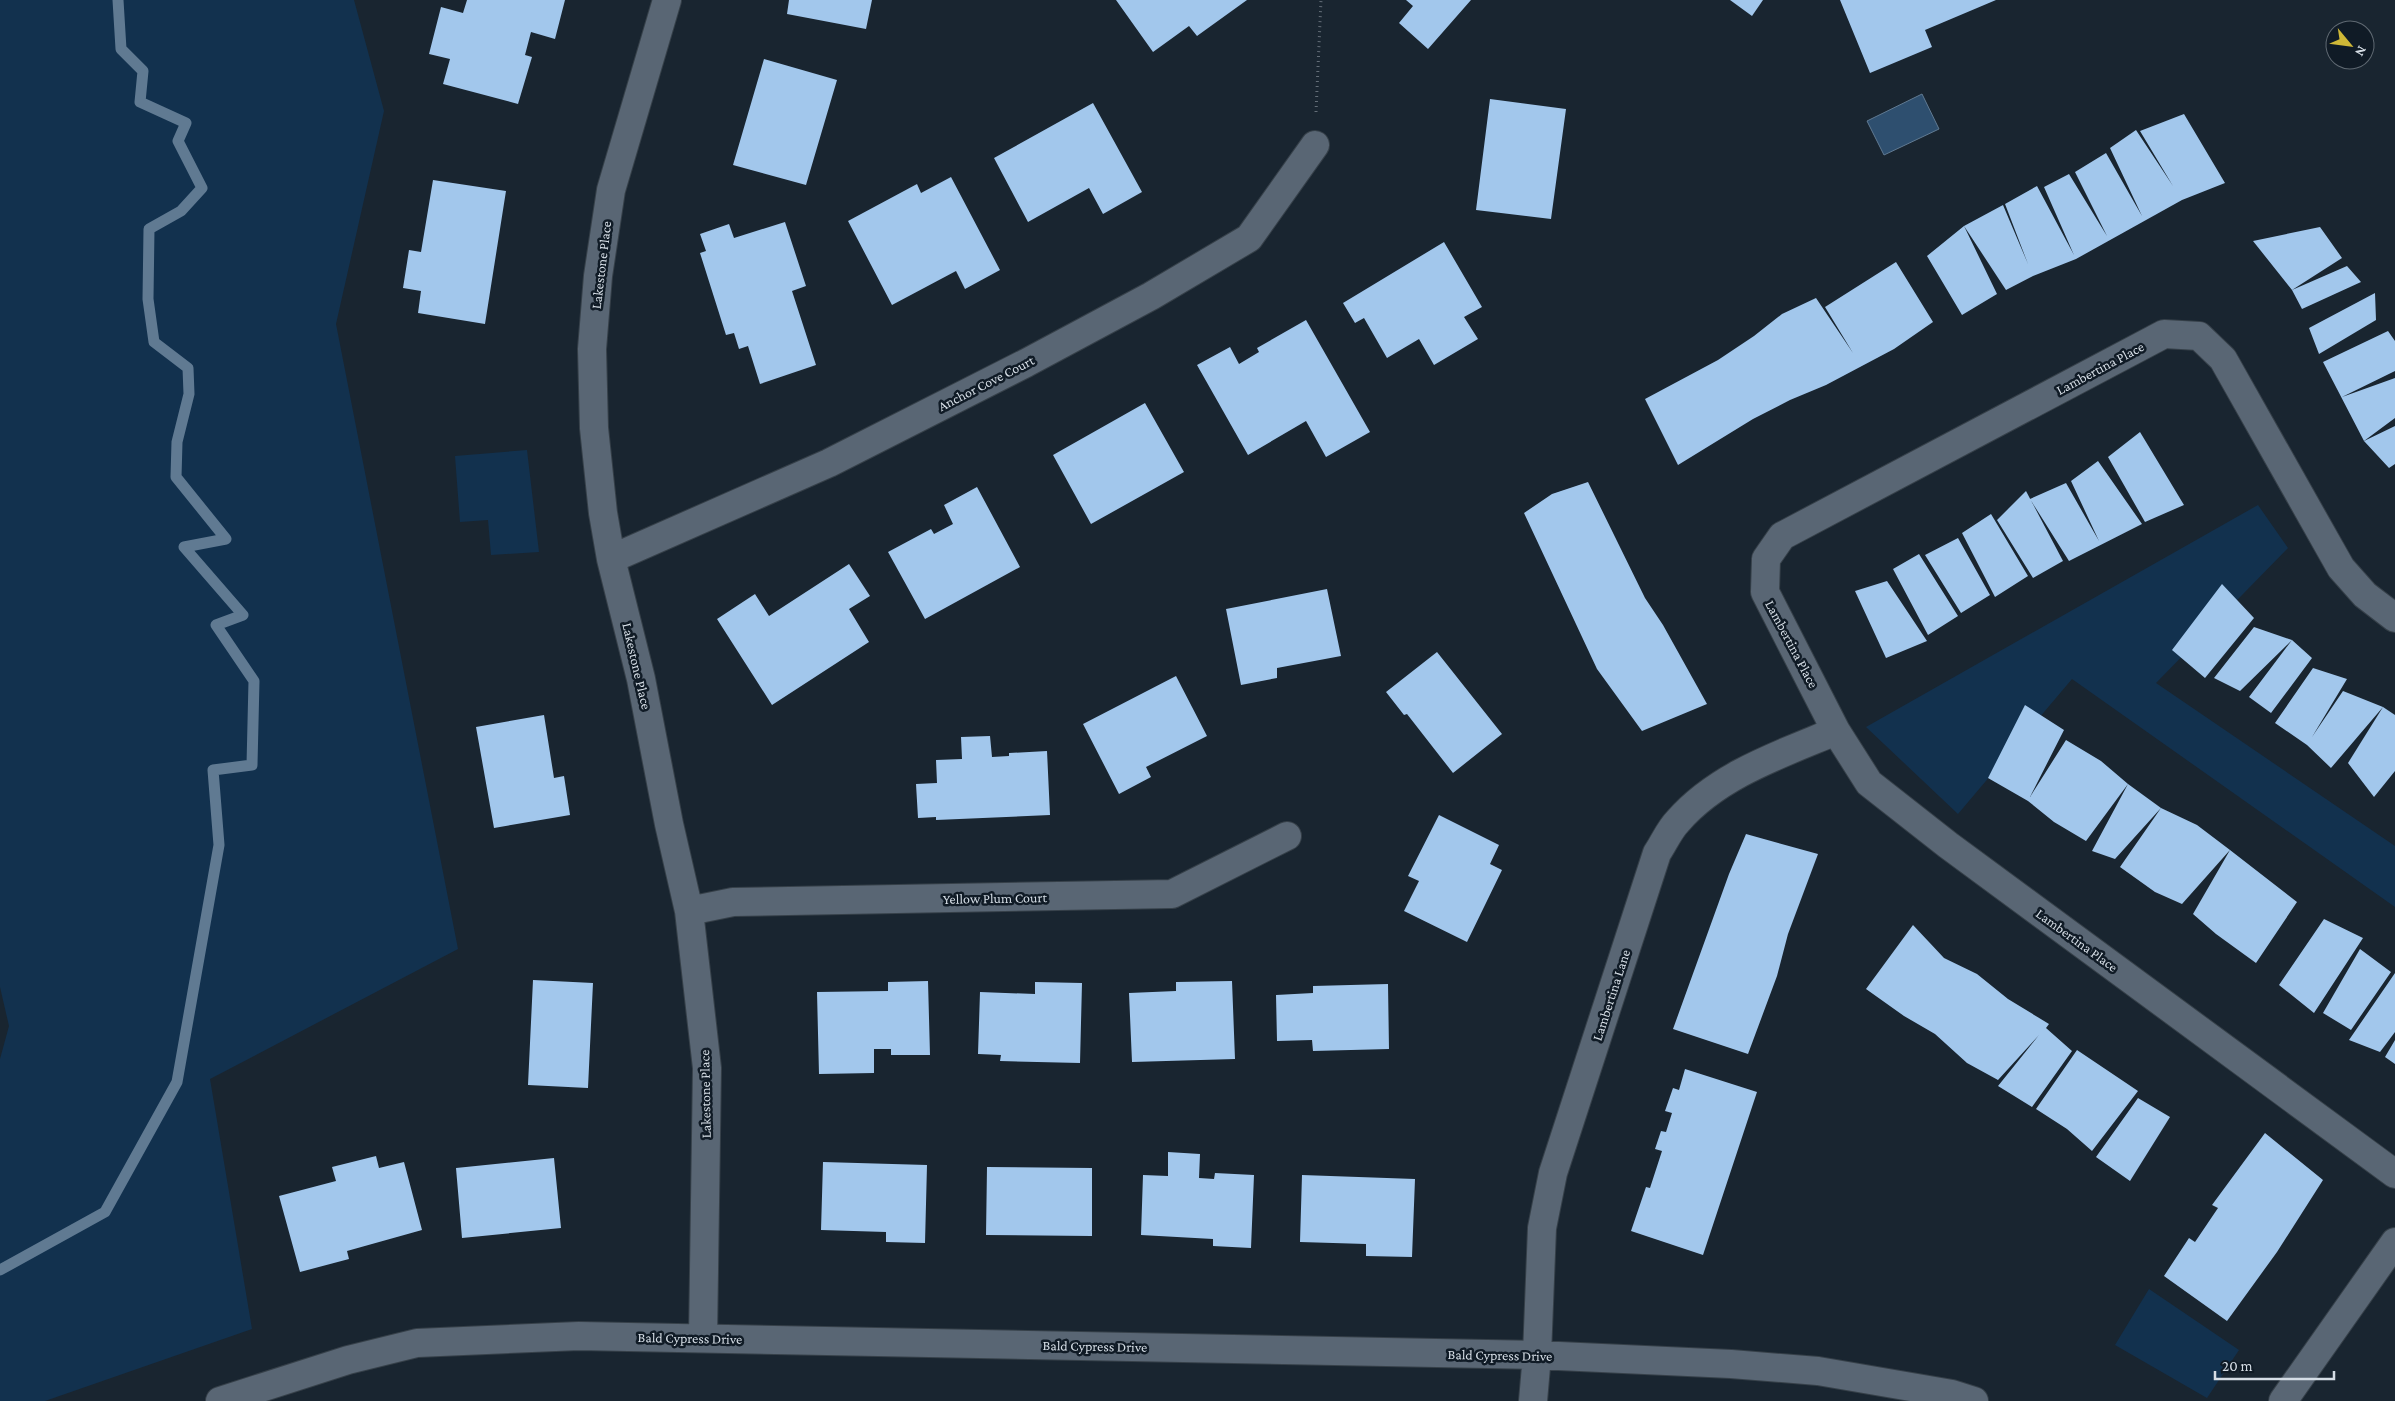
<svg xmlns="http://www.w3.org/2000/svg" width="2395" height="1401" viewBox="0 0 2395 1401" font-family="'Crimson Pro',serif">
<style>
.green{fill:#12314e}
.water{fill:#2e4f6f;stroke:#607a92}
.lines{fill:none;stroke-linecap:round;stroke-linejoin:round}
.stream{stroke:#607a92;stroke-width:11}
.building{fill:#a2c7ec}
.minor-casing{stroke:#364049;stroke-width:30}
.path{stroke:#646e78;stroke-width:3;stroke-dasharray:1 4;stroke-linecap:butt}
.minor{stroke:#596674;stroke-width:28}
.labels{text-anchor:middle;stroke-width:5;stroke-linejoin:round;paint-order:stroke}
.street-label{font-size:14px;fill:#d5dde5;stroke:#101b26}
</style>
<rect width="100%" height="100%" fill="#192530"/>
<path class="green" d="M0,0H354L384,111L336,324L458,949L210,1079L252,1329L45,1401H0V1059L9,1026L0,987Z
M527,450L539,552L491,555L488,520L460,522L455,456Z
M2258,505L2288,548L2156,683L2395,846V907L2072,679L1958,814L1866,727Z
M2149,1289L2239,1350L2207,1398L2115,1345Z"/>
<path class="water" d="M1922,94L1939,129L1884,155L1867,121Z"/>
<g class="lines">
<path class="stream" d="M0,1270L105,1212L177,1082L219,845L213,770L252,765L254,681L216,625L243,615L184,547L226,539L176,477L177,442L189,394L188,368L154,342L148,299L149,229L181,211L202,188L178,141L186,123L140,102L143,71L121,49L118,0"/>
</g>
<path class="building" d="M467,0H565L555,39L531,32L525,55L532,57L518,104L443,84L450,59L429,54L441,7L463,13Z
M789,0H872L866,29L787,14Z
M1116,0H1247L1197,36L1189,26L1153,52Z
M1406,0H1471L1428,49L1399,23L1413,6Z
M1730,0H1763L1752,16Z
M1840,0H1996L1925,30L1932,47L1870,73Z
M764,59L837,80L806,185L733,165Z
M1490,99L1566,109L1551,219L1476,210Z
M1093,103L1142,192L1103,214L1089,188L1028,222L994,158Z
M2184,114L2225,183L2182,200L2076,259L2033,276L2006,290L1964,226L2003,205L2028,264L2005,204L2037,186L2074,255L2044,187L2069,174L2107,236L2075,172L2106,153L2142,216L2110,148L2136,130L2173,186L2140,131Z
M951,177L1000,270L965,289L956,271L892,305L848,221L917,184L921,193Z
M433,180L506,191L485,324L418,313L421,291L403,288L409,250L421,252Z
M785,222L806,286L792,291L816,365L760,384L748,346L739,349L734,333L726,335L700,253L706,251L700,234L729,224L734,238Z
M1964,226L1997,294L1962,315L1927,256Z
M2320,227L2342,258L2292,290L2253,241Z
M1444,242L1482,307L1464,317L1478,339L1434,365L1419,339L1387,358L1364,318L1355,323L1343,303Z
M1896,262L1933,322L1894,349L1826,385L1790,400L1753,419L1678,465L1645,399L1718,360L1754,336L1782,314L1816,298L1853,353L1825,307Z
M2347,266L2361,282L2302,309L2292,290Z
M2375,293L2376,320L2319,354L2309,328Z
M1306,320L1370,432L1326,457L1306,421L1248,455L1197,365L1230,347L1239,364L1259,352L1257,348Z
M2388,331L2395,341V371L2342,397L2395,378V418L2364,441L2323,362Z
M1145,403L1184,472L1091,524L1053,455Z
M2395,426V464L2389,468L2364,441Z
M2140,432L2184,505L2145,522L2108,457Z
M2098,461L2142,524L2069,561L2030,499L2066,483L2099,541L2071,481Z
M1588,482L1645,598L1663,625L1707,704L1642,731L1597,669L1524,513L1552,494Z
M977,487L1020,567L925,619L888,552L931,529L934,534L953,524L944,505Z
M2026,491L2063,561L2033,578L1997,520Z
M1991,514L2028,576L1995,597L1962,533Z
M1958,538L1990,595L1961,613L1925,555Z
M1919,554L1958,616L1928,635L1893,569Z
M849,564L870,596L849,609L869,642L772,705L717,619L755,594L769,616Z
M1887,581L1927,641L1886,658L1855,591Z
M2222,584L2254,618L2205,678L2172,650Z
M1327,589L1341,656L1277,668V678L1241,685L1226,609Z
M2254,627L2292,640L2240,691L2214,678Z
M2292,640L2312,658L2271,713L2249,697Z
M1437,652L1502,734L1453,773L1407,714L1404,715L1386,692Z
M2313,668L2347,679L2312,737L2343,691L2383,707L2395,715V771L2374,797L2348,763L2383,707L2331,768L2307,745L2275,723Z
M1176,676L1207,736L1146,767L1151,777L1119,794L1083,724Z
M2025,705L2064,730L2030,797L2066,740L2101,761L2128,784L2086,841L2054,822L2028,801L1988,778Z
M544,715L554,778L564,776L570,815L494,828L476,727Z
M990,736L992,757L1009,756V753L1047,751L1050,815L936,820V817L918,818L916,784L937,783L936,760L962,759L961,737Z
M2128,784L2161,808L2197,825L2230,850L2182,904L2155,892L2120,867L2161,808L2115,859L2092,851Z
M1439,815L1499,845L1490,864L1502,870L1467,942L1404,911L1419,881L1408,876Z
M1746,834L1818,854L1788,934L1777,976L1748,1054L1673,1029L1729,874Z
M2230,850L2297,902L2256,963L2216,934L2193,914Z
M2324,919L2363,938L2314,1013L2279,985Z
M1913,925L1944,958L1977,974L2008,999L2049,1024L2046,1028L2072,1051L2032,1107L1998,1086L2039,1035L1998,1080L1967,1063L1935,1034L1904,1016L1866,989Z
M2360,949L2391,972L2351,1030L2323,1013Z
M2395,973V1032L2380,1052L2349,1040Z
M533,980L593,983L588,1088L528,1085Z
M928,981L930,1055H891V1049H874V1073L819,1074L817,992L888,991V982Z
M1232,981L1235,1059L1132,1062L1129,993L1176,991V982Z
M1035,982L1082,983L1080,1063L1000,1061L1001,1055L978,1054L980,992L1035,994Z
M1388,984L1389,1049L1313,1051L1312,1040L1277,1041L1276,995L1313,993V986Z
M2395,1040V1064L2385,1057Z
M2077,1050L2138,1091L2092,1151L2067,1129L2036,1109Z
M1685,1069L1757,1092L1703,1255L1631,1231L1646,1187L1650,1188L1662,1151L1655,1149L1661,1131L1666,1132L1672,1113L1665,1111L1673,1088L1679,1090Z
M2138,1098L2170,1117L2130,1181L2096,1157Z
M2265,1133L2323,1180L2277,1252L2227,1321L2164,1276L2189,1238L2195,1242L2218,1208L2212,1205Z
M1168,1152L1200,1154L1199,1178L1214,1179L1215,1173L1254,1175L1251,1248L1213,1246V1239L1141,1235L1143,1175L1168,1176Z
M376,1156L379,1168L404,1162L422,1230L347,1251L349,1259L300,1272L279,1196L336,1181L332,1167Z
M554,1158L561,1228L462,1238L456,1168Z
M823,1162L927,1165L925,1243L886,1242V1232L821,1230Z
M987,1167L1092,1168V1236L986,1235Z
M1302,1175L1415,1179L1412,1257L1366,1256V1244L1300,1242Z"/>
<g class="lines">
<g class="minor-casing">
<path id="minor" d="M667,0L611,190L598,276L592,349L594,428L603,513L611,559L641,679L669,824L689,911L707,1068L703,1338
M611,559L829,463L1026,363L1151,296L1249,238L1315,145
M2395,618L2365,595L2341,568L2223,359L2199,336L2164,334L1782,536L1766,559L1765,592L1836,731L1869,783L1948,845L2395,1174
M689,911L733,902L1172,894L1287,836
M220,1401L348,1360L417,1343L579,1336L1537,1355L1731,1364L1818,1371L1952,1394L1974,1401
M1533,1401L1537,1355L1542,1228L1553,1173L1657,853C1664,843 1669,830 1678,821C1718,775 1781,754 1836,731
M2283,1401L2395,1242"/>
</g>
<path class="path" d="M1316,112L1321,0"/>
<use href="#minor" class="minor"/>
</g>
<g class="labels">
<g class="street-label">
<text transform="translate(601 265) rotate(-83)" y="5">Lakestone Place</text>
<text transform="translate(2100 368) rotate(-28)" y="5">Lambertina Place</text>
<text transform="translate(986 383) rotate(-27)" y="5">Anchor Cove Court</text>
<text transform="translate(1792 644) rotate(62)" y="5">Lambertina Place</text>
<text transform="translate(637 666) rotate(77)" y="5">Lakestone Place</text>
<text transform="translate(995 898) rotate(-1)" y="5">Yellow Plum Court</text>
<text transform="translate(2077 940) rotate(36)" y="5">Lambertina Place</text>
<text transform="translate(1611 995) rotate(-72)" y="5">Lambertina Lane</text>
<text transform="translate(705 1094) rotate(-91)" y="5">Lakestone Place</text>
<text transform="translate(690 1338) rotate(1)" y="5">Bald Cypress Drive</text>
<text transform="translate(1095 1346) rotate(1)" y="5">Bald Cypress Drive</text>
<text transform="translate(1500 1355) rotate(1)" y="5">Bald Cypress Drive</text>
</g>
</g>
<g transform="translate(2350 45) rotate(119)"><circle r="24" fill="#101b26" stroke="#5f6972"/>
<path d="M0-4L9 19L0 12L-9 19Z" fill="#cfb837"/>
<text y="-8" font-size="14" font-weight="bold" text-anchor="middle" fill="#d5dde5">N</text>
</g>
<path d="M2215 1371v8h119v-8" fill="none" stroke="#d5dde5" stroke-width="2.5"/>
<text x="2222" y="1371" font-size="15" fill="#d5dde5" stroke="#101b26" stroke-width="4" paint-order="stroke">20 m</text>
</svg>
